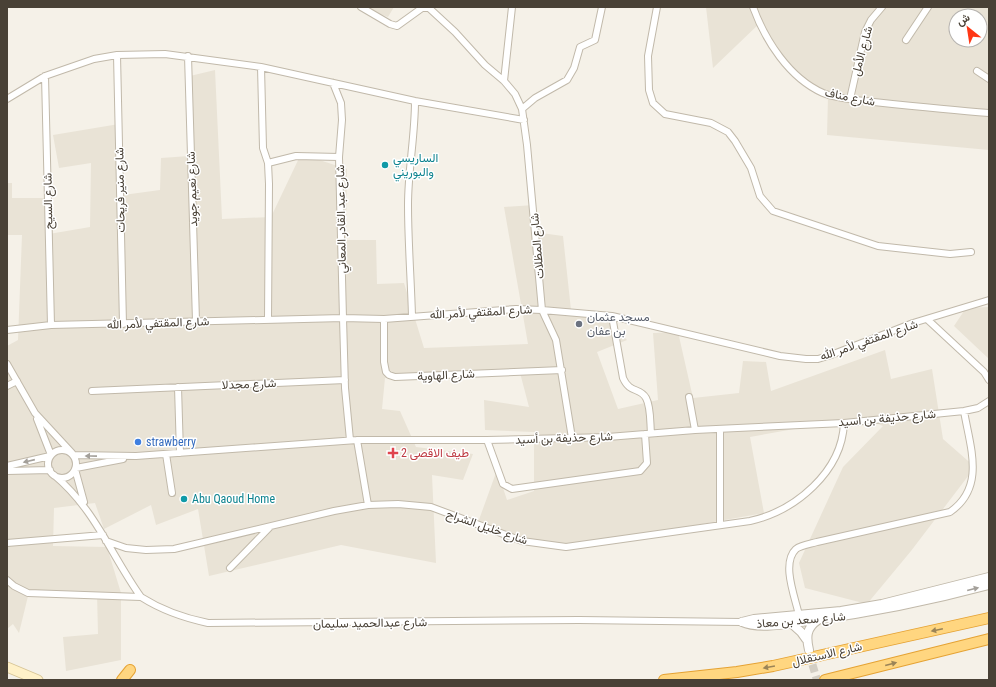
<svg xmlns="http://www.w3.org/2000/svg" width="996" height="687" viewBox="0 0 996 687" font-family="'Roboto Condensed',Vazirmatn,sans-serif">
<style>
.residential{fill:#e9e3d6;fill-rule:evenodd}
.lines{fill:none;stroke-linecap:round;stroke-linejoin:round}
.tertiary-tunnel{stroke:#d3cec4;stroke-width:8;stroke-dasharray:8 4;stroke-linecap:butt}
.minor-casing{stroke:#c1b9aa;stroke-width:8}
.tertiary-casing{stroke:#c1b9aa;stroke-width:10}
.secondary-casing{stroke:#d7c596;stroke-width:11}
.trunk-casing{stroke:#e5a233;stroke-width:12}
.minor{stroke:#fff;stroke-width:6}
.tertiary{stroke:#fff;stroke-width:8}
.secondary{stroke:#fff1c8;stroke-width:9}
.trunk{stroke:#ffd680;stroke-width:10}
.oneway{fill:#a4a09a}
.oneway2{fill:#9b8457}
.culture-dot{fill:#0f9aa8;stroke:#fff;stroke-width:1.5}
.worship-dot{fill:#6b7280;stroke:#fff;stroke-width:1.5}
.shop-dot{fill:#3f7fe0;stroke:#fff;stroke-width:1.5}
.health-dot{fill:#e0444e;stroke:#fff;stroke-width:1.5}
.labels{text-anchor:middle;stroke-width:3;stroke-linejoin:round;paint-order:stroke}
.street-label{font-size:12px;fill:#494136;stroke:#fff}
.culture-label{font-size:12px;fill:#0d838f;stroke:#fff;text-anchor:start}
.worship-label{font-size:12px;fill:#5b616d;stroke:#fff;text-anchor:start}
.shop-label{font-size:12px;fill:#366cbe;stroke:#fff;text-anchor:start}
.health-label{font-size:12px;fill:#be3a42;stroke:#fff;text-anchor:start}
</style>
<rect width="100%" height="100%" fill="#f5f1e8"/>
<path class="residential" d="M361,7H394L388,17Z
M706,7H989V150L827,135L828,97L783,64L761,22L713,68ZM956,16H980V40H956Z
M215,70L222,219L271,217L301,154L347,169L346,240H376L377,284L404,283L424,348L528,344L504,207L534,205L541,233L563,236L571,310L600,313L627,340L597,352L618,409L658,400L653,333L678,332L693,398L739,393L743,361L766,362L771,391L885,350L891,379L932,369L943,439L975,467L911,551L867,604L805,588L799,563L843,467L883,426L861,417L750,437L764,513L574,547L540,546L476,528L497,470L507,500L534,491V432L485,430L484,400L529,407L519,369L385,378L382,409L400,411L416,447L473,454L463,480L432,475L436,563L341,545L209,576L198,509L156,525L151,505L104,529L95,503L54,508L53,546L107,547L121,593V660L66,671L63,637L98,634L97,593L29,592L19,633L13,624L7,629V346L18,340L22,235H7V183H12V198H46L49,234L90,227L91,163L59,168L53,135L119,124L123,195L160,190L161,158L189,156L190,76Z
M989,307V359L954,326L966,308Z"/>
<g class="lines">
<path class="tertiary-tunnel" d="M809,653L817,680"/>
<g class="minor-casing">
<path id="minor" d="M361,7L390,24L397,26L422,8H429L455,32L485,65L504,81L515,94L522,109L527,145L542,310L556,340L572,438
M657,7L648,56L649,90L653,103L665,114L711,123L728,132L735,141L751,168L760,196L773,211L878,246L950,254L971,252
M753,7C765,40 789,78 823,93C838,99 857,100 874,102C912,106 950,110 989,113
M906,40L928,7
M117,55L123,324
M188,56L196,321
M261,67L263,148L268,163L269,184L268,319
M977,71L989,79
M45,76L51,325
M504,81L512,7
M333,83L341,103L342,120L339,157L343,318L345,388L350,440
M7,99L45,76L94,59L117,55L165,54L261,67L415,101L524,120
M850,99L865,32L871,20L882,7
M522,109L535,98L567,80L574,68L580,47L595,40L602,7
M268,163L296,156L339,157
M412,316C411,279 408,242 408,205C408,170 415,136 415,101
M612,316L623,378C630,394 640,387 646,398C651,407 650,423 651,433
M384,319V362L386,372L389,375L395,377L562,370
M928,320L984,372L989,380
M7,330L51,325L343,318L384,319L516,309L542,310L612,316L780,356L806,359H818L831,355L913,323L989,300
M7,364L35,413L72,453
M7,386L17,381
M178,387L180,453
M92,391L345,380
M689,397L695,430
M37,419L51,455
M357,440L368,505
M487,440L503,484L512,489L640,471L647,463L645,434
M48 464a14 14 0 1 1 28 0a14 14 0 1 1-28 0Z
M166,454L172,493
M74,455L136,456L357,440H487L608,437L695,430L844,423L964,411L978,408L989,401
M7,466L50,456
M76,468L123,459
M75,469L84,502
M7,471L50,470
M54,475C95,509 111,555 141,597
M720,524V429
M106,541L126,548L146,550L174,549L334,511L368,505L398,504L431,507L522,541L566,547L750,521C795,511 842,472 844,423
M7,543L103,535
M230,568L269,528
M7,580L14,586L28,593L141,597C163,611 184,618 208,623L579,620L742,622
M799,615C795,597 781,563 796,549C801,545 810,544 817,542L950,512C986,487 970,447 964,411"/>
</g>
<g class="tertiary-casing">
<path id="tertiary" d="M742,622L754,619L841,611L882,604L989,577
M742,622C759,630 790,623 809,621C870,613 929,601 989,585
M791,623L801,632L806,639
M809,650C806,637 806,628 818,620"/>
</g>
<g class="secondary-casing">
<path id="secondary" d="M7,667L38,680"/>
</g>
<g class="trunk-casing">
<path id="trunk" d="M122,680L130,670
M664,680L737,672L773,666L989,618
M825,680L989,639"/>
</g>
<use href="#minor" class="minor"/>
<use href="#tertiary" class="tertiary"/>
<use href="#secondary" class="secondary"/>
<use href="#trunk" class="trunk"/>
</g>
<defs><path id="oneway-solid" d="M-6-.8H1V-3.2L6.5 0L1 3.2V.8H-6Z"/></defs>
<g class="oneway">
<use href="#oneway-solid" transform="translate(91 456) rotate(-179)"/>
<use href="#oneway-solid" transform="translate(29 461) rotate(167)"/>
<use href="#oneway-solid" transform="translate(973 589) rotate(-14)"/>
</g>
<g class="oneway2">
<use href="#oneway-solid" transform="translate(937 630) rotate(168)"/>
<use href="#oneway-solid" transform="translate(891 664) rotate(-15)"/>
<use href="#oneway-solid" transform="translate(769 667) rotate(170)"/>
</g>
<g class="culture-dot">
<circle cx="385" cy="165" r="4"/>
<circle cx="184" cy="499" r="4"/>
</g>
<circle class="worship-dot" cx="579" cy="324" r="4"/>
<circle class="shop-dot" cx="138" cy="442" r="4"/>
<path class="health-dot" d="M391 447h4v4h4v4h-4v4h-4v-4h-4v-4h4z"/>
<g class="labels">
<g class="street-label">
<text transform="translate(862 51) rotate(-75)" y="4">شارع الأمل</text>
<text transform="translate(850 97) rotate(11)" y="4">شارع مناف</text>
<text transform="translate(192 189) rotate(-92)" y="4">شارع نعيم جويد</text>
<text transform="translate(120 190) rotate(-91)" y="4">شارع منير فريحات</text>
<text transform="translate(48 201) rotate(-91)" y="4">شارع السيح</text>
<text transform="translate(341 219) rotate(-91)" y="4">شارع عبد القادر المعاني</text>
<text transform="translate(537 246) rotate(-95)" y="4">شارع المظلات</text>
<text transform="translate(481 312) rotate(-3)" y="4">شارع المقتفي لأمر الله</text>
<text transform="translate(158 323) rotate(-2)" y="4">شارع المقتفي لأمر الله</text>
<text transform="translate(869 340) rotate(-19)" y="4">شارع المقتفي لأمر الله</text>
<text transform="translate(446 375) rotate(-3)" y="4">شارع الهاوية</text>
<text transform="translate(249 384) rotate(-2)" y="4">شارع مجدلا</text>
<text transform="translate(887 418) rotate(-5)" y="4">شارع حذيفة بن أسيد</text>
<text transform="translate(564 438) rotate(-2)" y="4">شارع حذيفة بن أسيد</text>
<text transform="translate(487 527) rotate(19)" y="4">شارع خليل الشراح</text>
<text transform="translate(801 620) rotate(-5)" y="4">شارع سعد بن معاذ</text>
<text transform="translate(370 623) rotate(-1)" y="4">شارع عبدالحميد سليمان</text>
<text transform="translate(827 654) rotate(-13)" y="4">شارع الاستقلال</text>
</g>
<g class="culture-label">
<text x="393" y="162">الساريسي<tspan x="393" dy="14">والبوريني</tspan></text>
<text x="192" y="503">Abu Qaoud Home</text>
</g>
<g class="worship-label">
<text x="587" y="321">مسجد عثمان<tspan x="587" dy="14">بن عفان</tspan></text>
</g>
<g class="shop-label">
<text x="146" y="446">strawberry</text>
</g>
<g class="health-label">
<text x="401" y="457">طيف الاقصى 2</text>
</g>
</g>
<rect width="996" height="687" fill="none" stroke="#494136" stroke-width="16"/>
<g transform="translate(968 28) rotate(330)"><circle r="19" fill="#ffffff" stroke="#b6b3af"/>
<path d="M0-3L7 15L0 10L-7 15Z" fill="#ff3715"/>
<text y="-6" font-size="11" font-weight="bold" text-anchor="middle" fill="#494136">ش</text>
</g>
</svg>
